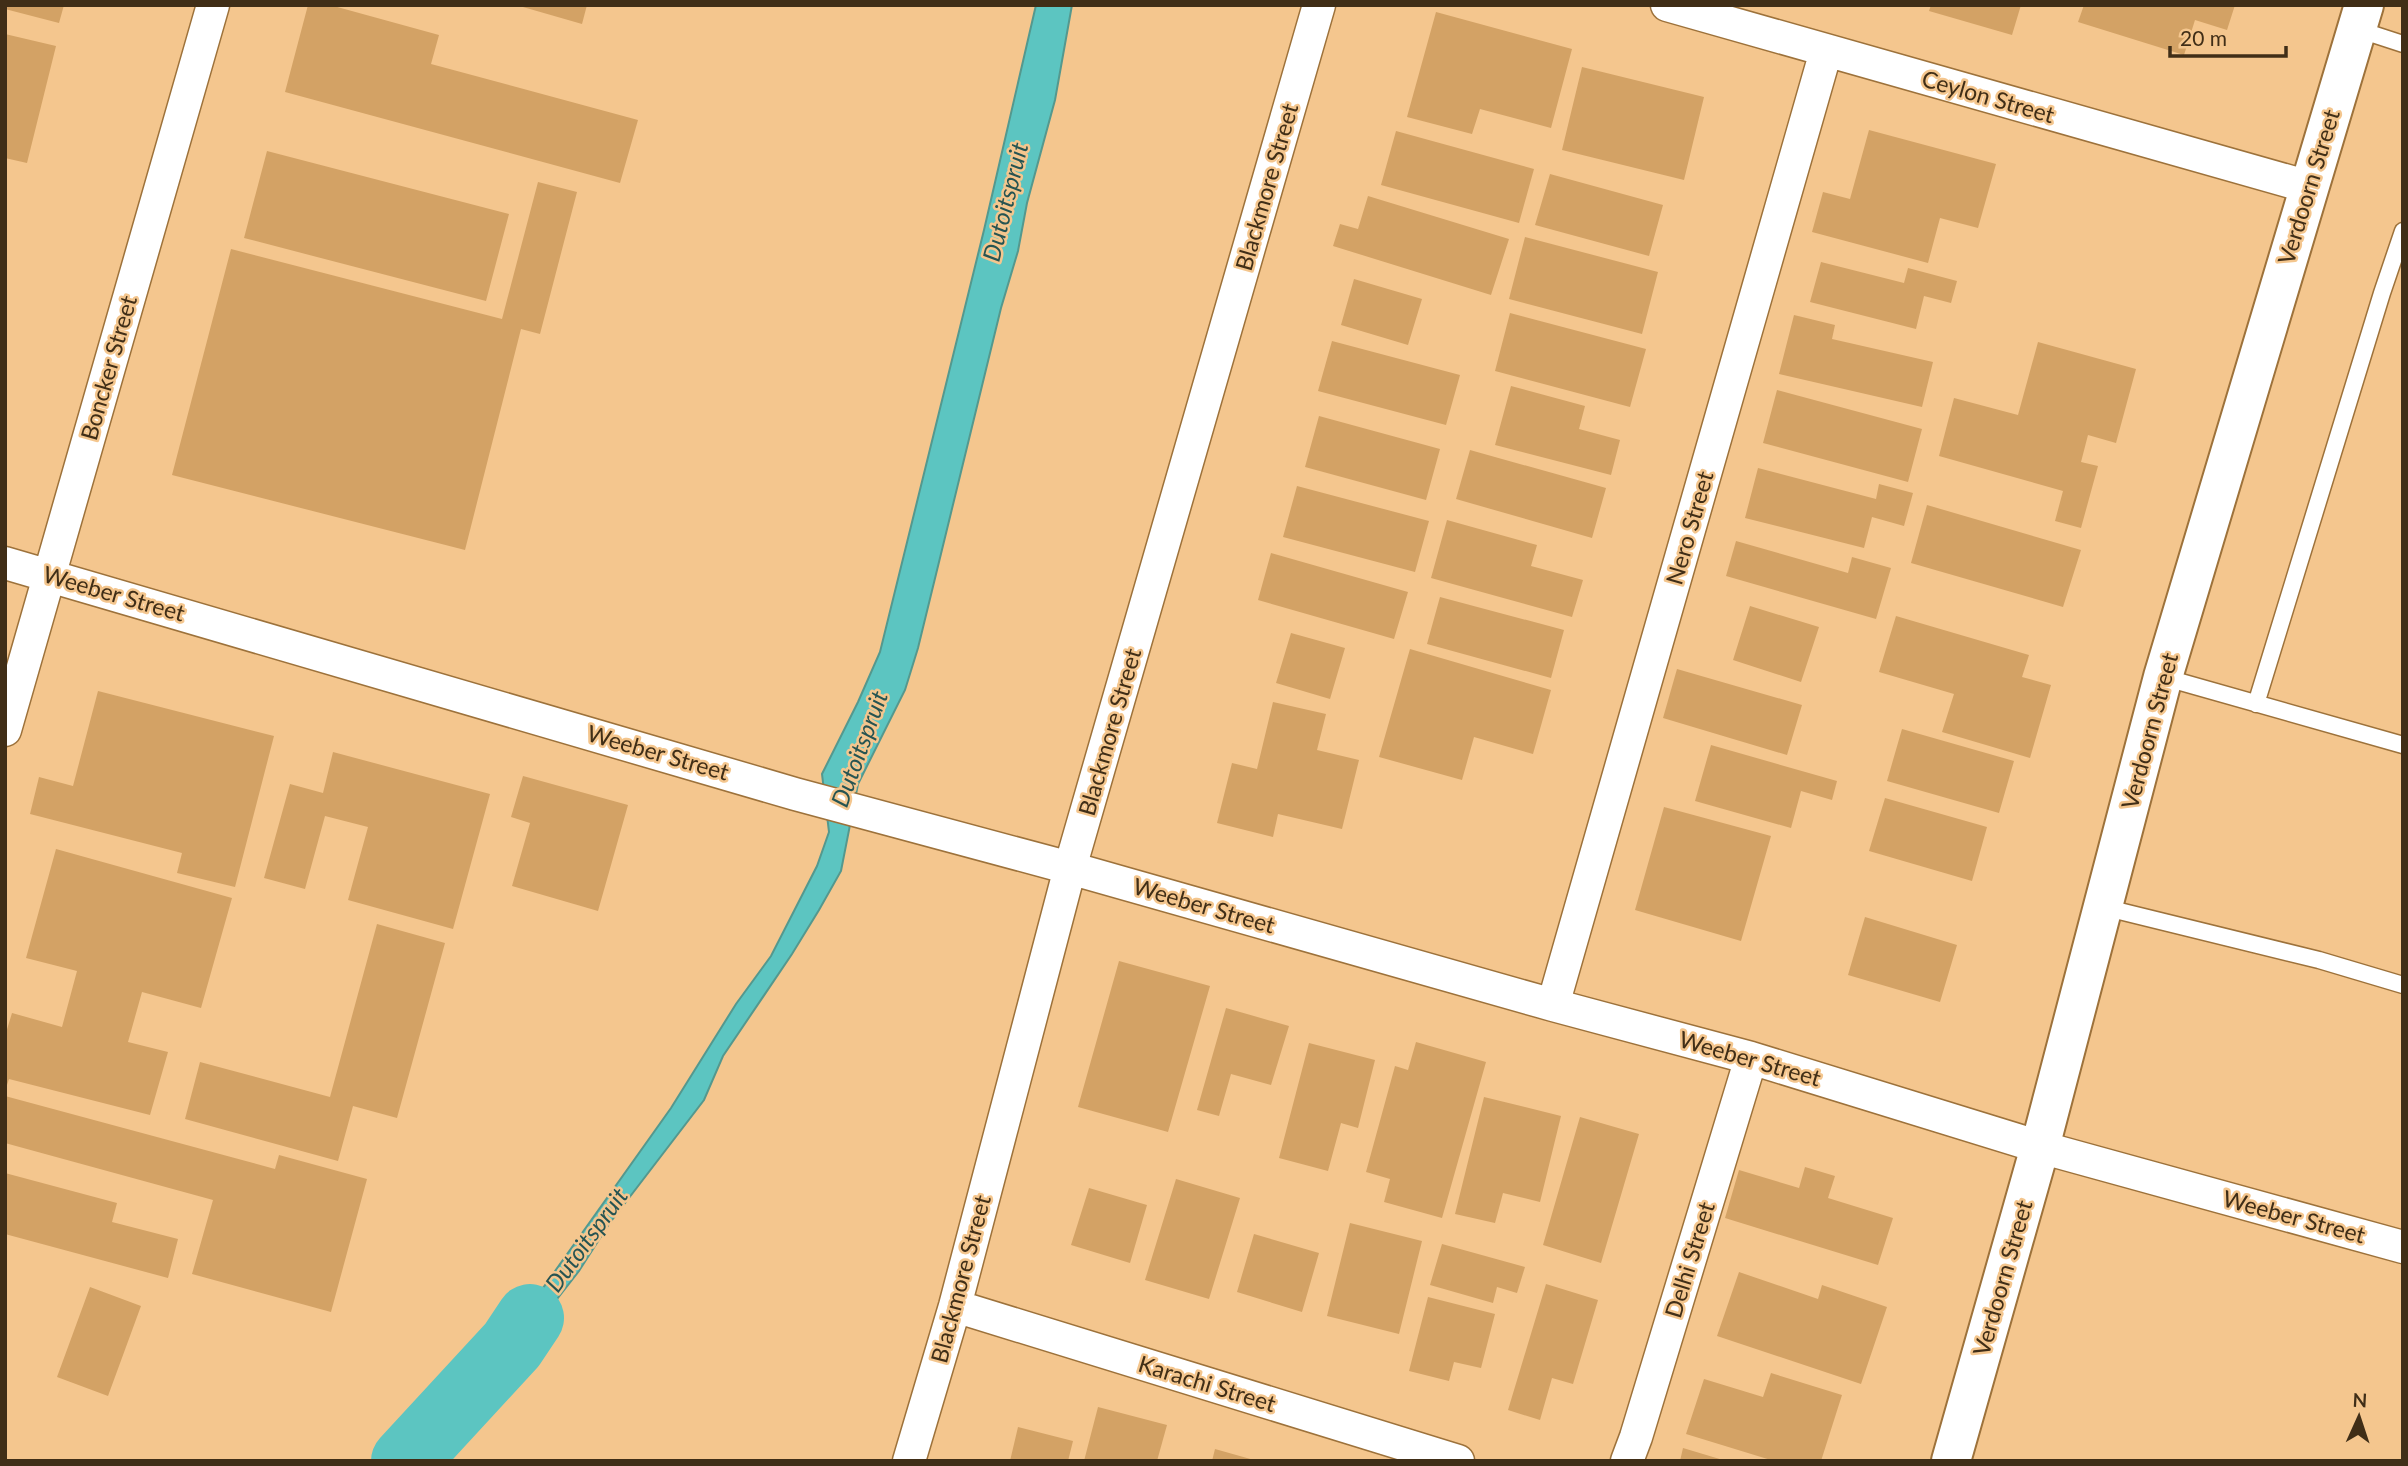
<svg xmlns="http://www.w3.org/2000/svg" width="2408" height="1466" viewBox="0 0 2408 1466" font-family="Lato,sans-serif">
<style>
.water{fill:#5cc5c1;stroke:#54988e;stroke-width:2}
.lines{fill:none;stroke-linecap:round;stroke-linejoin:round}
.river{stroke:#5cc5c1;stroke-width:68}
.building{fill:#d3a265}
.service-casing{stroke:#9d723b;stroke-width:19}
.minor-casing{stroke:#9d723b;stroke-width:35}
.tertiary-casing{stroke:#9d723b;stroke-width:42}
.service{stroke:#fff;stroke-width:16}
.minor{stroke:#fff;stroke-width:32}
.tertiary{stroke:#fff;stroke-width:38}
.labels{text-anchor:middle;stroke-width:5;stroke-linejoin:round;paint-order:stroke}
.street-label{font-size:23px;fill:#402e17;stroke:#f4c68e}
.water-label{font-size:24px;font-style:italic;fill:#265452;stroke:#f4c68e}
</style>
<rect width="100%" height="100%" fill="#f4c68e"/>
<path class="water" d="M1036,5H1072L1055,100L1027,203L1018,251L1001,308L918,648L905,690L858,784L841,871L819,910L792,954L723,1056L704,1100L609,1224L579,1271L536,1326L508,1371L444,1461H414L479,1378L671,1108L736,1004L771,956L817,866L829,832L822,774L858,702L880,652L984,230Z"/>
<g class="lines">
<path class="river" d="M405,1461L512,1345L530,1318"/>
</g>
<path class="building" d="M5,5H64L59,23L5,9Z
M308,5H330L439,35L431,64L638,120L620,183L285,92Z
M516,5H587L582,24Z
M1931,5H2021L2012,35L1929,11Z
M2084,5H2235L2227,30L2195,20L2184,55L2078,22Z
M1436,12L1572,49L1551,128L1480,109L1472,134L1407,117Z
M5,34L56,46L27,163L5,158Z
M1582,67L1704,97L1684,180L1562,150Z
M1869,130L1996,164L1978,228L1940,218L1928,263L1812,232L1823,192L1850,199Z
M1396,131L1534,169L1519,223L1381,185Z
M267,151L509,214L486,301L244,238Z
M1550,174L1663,205L1649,256L1535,225Z
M538,182L577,192L540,334L521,329L465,550L172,475L231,249L502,319Z
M1368,196L1509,239L1491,295L1333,246L1340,224L1358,229Z
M1525,237L1658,272L1642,334L1509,299Z
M1821,262L1904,283L1908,268L1957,281L1951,303L1924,296L1916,329L1810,302Z
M1354,279L1422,299L1408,345L1341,325Z
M1510,313L1646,349L1630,407L1495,371Z
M1794,315L1835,325L1832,339L1933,362L1922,407L1779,374Z
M1332,341L1460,375L1446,425L1318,391Z
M2038,342L2136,369L2116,443L2088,435L2081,462L2098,466L2081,528L2055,521L2063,491L1939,456L1954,398L2018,415Z
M1511,386L1585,406L1579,429L1620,440L1611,475L1495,445Z
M1777,390L1922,429L1908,482L1763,443Z
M1319,416L1440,449L1426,500L1305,467Z
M1470,450L1606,488L1592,538L1456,499Z
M1758,468L1876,499L1879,484L1913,493L1904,526L1872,517L1864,548L1745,518Z
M1297,486L1429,521L1415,572L1283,537Z
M1927,505L2081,550L2063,607L1911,563Z
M1447,520L1537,545L1531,566L1583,580L1572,617L1431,578Z
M1736,541L1848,573L1852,557L1891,568L1876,619L1726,576Z
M1271,553L1408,592L1394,639L1258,600Z
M1440,597L1564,630L1551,678L1427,644Z
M1750,606L1819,627L1801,682L1733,660Z
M1896,616L2029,655L2022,677L2051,685L2030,758L1942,732L1954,694L1879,672Z
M1291,633L1345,648L1330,699L1276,683Z
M1410,649L1551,690L1533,754L1474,737L1462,780L1379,757Z
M1677,669L1802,705L1787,755L1663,718Z
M98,691L274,736L235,887L177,873L182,853L30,814L39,777L73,786Z
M1273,702L1326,714L1317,750L1359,760L1342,829L1278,814L1273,837L1217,823L1232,763L1257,769Z
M1902,729L2014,761L1999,813L1887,781Z
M1711,745L1837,781L1832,800L1801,791L1791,828L1695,801Z
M333,752L490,794L453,929L348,900L368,827L325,816L305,889L264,878L290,784L323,793Z
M523,776L628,805L598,911L512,886L530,823L511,817Z
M1885,798L1987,827L1972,881L1869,851Z
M1664,807L1771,836L1741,941L1635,910Z
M56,849L232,898L201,1008L142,992L128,1042L168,1052L150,1115L9,1079L5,1091V1036L12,1013L62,1027L77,971L26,958Z
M1865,917L1957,945L1940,1002L1848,975Z
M377,924L445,943L397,1118L353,1106L338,1161L185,1119L200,1062L330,1097Z
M1119,961L1210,986L1168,1132L1078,1107Z
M1226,1008L1289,1026L1271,1085L1231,1074L1219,1116L1197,1110Z
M1416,1042L1486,1062L1442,1218L1384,1202L1390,1179L1366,1172L1395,1066L1408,1070Z
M1309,1043L1375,1060L1358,1128L1341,1123L1328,1171L1279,1158Z
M5,1096L275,1169L279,1155L367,1179L331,1312L192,1274L213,1200L5,1143Z
M1484,1097L1561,1116L1540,1202L1503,1193L1495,1223L1455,1214Z
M1580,1117L1639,1134L1601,1263L1543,1245Z
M1805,1167L1835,1176L1828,1198L1893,1218L1878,1265L1725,1218L1739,1170L1799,1188Z
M5,1173L117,1203L112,1222L178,1239L168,1278L5,1234Z
M1176,1179L1240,1198L1209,1299L1145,1280Z
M1089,1188L1147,1205L1130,1263L1071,1245Z
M1350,1223L1422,1241L1399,1334L1327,1316Z
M1254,1234L1319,1253L1302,1312L1237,1292Z
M1442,1244L1525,1267L1517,1293L1497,1287L1493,1303L1430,1285Z
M1739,1272L1818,1299L1822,1285L1887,1307L1861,1384L1717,1336Z
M1546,1284L1598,1300L1573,1384L1552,1378L1540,1420L1508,1410Z
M90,1287L141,1306L108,1396L57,1377Z
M1428,1297L1495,1314L1481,1368L1454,1362L1449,1381L1409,1371Z
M1771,1373L1842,1395L1821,1461H1774L1686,1434L1704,1379L1763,1397Z
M1098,1407L1167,1425L1157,1461H1084Z
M1018,1427L1073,1441L1068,1461H1010Z
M1683,1448L1723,1460V1461H1680Z
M1215,1449L1254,1460V1461H1212Z"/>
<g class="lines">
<g class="service-casing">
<path id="service" d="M2357,29L2403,44
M2163,677L2403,745
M2256,704L2382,293L2403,231
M2103,907L2319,960L2403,985"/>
</g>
<g class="minor-casing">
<path id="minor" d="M1667,5L2309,187
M5,563L795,794L1070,868L1553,1005L1751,1058L2040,1147L2403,1247
M5,730L213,5
M1553,1005L1826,51
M955,1306L1458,1461
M909,1461L955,1306L1070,868L1319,5
M1627,1461L1636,1437L1751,1058"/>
</g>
<g class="tertiary-casing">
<path id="tertiary" d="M1951,1461L2040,1147L2163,677L2364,5"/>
</g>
<use href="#service" class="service"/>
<use href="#minor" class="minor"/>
<use href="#tertiary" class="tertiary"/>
</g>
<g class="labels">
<g class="street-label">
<text transform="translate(1988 97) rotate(16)" y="8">Ceylon Street</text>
<text transform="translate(1267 187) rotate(-74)" y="8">Blackmore Street</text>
<text transform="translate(2309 187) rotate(-73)" y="8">Verdoorn Street</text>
<text transform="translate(109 368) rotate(-74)" y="8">Boncker Street</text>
<text transform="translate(1690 528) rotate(-74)" y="8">Nero Street</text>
<text transform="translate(114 594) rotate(16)" y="8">Weeber Street</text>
<text transform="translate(2150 731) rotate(-75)" y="8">Verdoorn Street</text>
<text transform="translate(1110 732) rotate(-74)" y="8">Blackmore Street</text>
<text transform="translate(658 753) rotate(16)" y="8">Weeber Street</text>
<text transform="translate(1204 906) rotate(16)" y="8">Weeber Street</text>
<text transform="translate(1750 1059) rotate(16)" y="8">Weeber Street</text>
<text transform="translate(2294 1217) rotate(15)" y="8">Weeber Street</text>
<text transform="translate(1690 1260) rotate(-73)" y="8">Delhi Street</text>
<text transform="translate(2003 1278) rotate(-74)" y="8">Verdoorn Street</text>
<text transform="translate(961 1279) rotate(-75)" y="8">Blackmore Street</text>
<text transform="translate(1207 1384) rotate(17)" y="8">Karachi Street</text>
</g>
<g class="water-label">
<text transform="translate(1006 202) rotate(-76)" y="8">Dutoitspruit</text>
<text transform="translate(860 749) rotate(-70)" y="8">Dutoitspruit</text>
<text transform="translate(587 1240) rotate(-54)" y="8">Dutoitspruit</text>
</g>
</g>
<rect width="2408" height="1466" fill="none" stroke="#402e17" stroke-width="14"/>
<g transform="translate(2359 1417) rotate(3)" stroke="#f4c68e" stroke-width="5" paint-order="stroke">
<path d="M0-5L12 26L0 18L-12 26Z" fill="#402e17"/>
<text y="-10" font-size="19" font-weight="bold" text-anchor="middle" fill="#402e17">N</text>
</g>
<path d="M2170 46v10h116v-10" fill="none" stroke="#402e17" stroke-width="3.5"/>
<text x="2180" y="46" font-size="21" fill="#402e17" stroke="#f4c68e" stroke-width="5" paint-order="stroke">20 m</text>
</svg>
